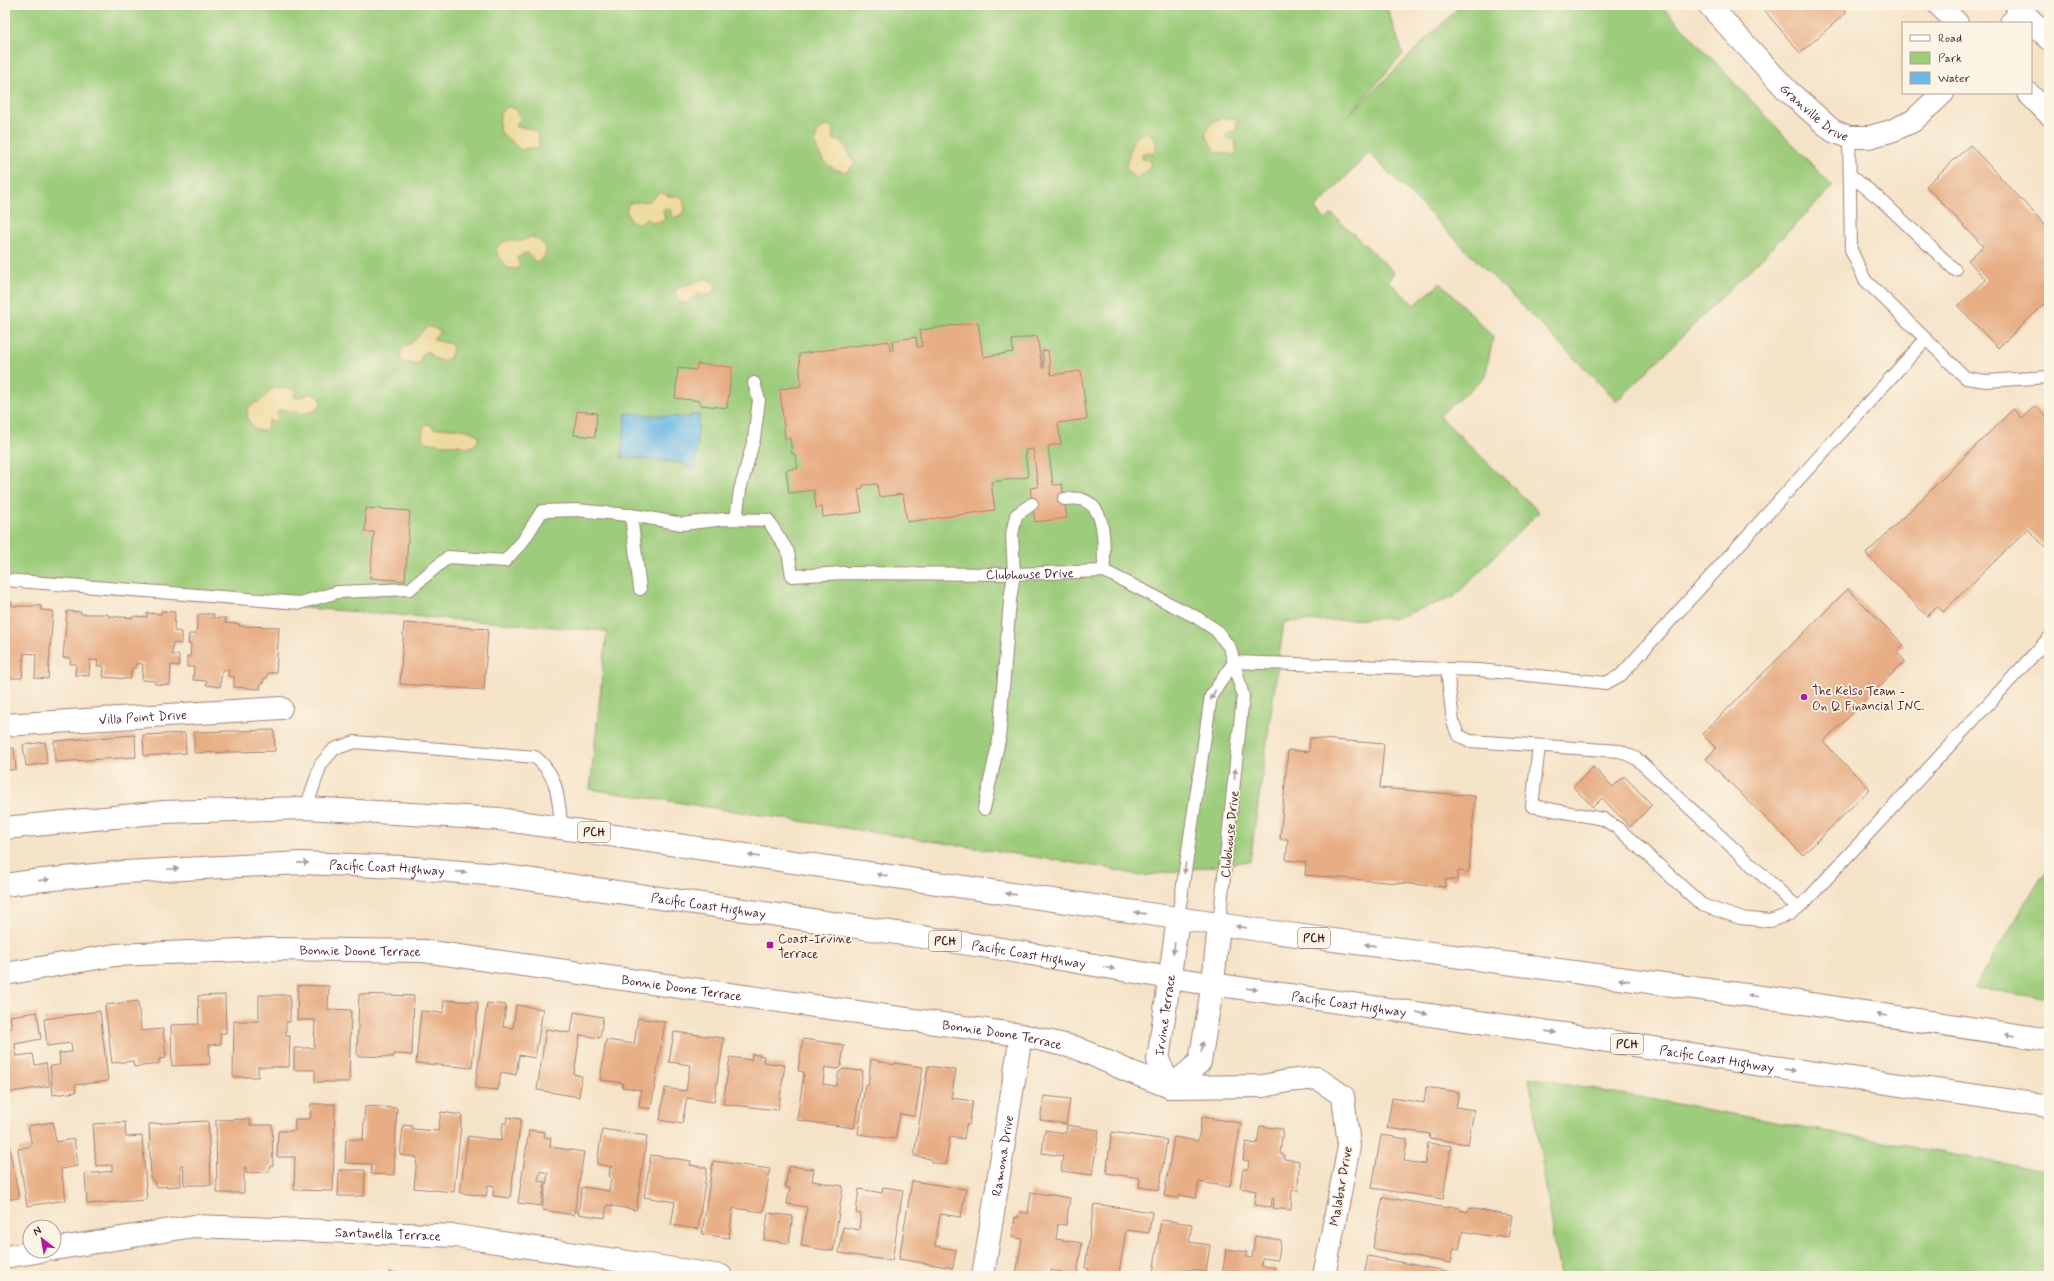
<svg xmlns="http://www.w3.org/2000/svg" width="2054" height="1281" viewBox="0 0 2054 1281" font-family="Mynerve,sans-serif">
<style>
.green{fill:#9dcc7b;stroke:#747653}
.sand{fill:#eeda9e;stroke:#9c7c64}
.water{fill:#6cb9e5;stroke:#5b6c88}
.building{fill:#e7ad84}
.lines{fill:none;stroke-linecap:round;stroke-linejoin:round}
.lane-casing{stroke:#a0817a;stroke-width:14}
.street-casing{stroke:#a0817a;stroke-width:24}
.secondary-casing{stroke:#a0817a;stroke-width:24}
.highway-casing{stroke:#a0817a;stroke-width:24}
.lane{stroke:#fff;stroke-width:12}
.street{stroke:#fff;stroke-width:22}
.secondary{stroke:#fff;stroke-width:22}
.highway{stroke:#fff;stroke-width:22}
.oneway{fill:#ae9aa0}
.poi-dot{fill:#b5179e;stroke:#fcf5e5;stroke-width:1.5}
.labels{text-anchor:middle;stroke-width:3.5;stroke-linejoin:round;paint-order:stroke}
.shield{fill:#fcf5e5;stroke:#7f5f63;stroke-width:1}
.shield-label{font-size:12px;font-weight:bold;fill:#4a1f2b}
.street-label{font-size:13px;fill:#4a1f2b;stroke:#fcf5e5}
.poi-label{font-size:13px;fill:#4a1f2b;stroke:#fcf5e5;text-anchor:start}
</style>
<rect width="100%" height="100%" fill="#fcf5e5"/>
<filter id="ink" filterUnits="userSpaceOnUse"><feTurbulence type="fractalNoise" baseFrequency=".025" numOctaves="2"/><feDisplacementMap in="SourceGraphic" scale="8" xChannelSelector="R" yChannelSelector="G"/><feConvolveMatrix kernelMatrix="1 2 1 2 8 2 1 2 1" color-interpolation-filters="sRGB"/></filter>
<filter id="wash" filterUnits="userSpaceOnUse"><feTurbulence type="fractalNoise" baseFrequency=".012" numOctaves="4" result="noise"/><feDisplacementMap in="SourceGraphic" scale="16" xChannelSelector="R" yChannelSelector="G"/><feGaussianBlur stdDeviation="0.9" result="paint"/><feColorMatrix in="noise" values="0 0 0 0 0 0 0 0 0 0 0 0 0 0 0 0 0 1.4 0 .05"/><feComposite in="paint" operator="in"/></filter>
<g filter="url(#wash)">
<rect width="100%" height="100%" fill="#f5e3c8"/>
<path class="green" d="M5,5H1386L1403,54L1347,117L1461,5H1661L1833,187L1617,401L1369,153L1315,209L1326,220L1332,214L1394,272L1388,281L1414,305L1441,283L1493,337L1485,377L1439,416L1539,512L1454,597L1396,618L1284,622L1250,861L1141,876L1107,868L590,789L607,631L5,585Z
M2049,871V999L1974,988L2041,878Z
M1529,1077L2049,1172V1276H1560Z"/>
<path class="sand" d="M507,107C515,107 520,112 520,120L516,124L517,127L529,128L538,133L539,149L529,148L521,150L499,131L500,113Z
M1223,118H1235L1237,120L1236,132H1229L1226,135L1228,138L1234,140L1237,152L1235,155L1216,152L1205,134L1211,123Z
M826,126L832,128L834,140L842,141L855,163L848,171C823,175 802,134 826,126Z
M1146,132C1155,135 1160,147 1153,154L1147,152L1142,154V159L1149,160L1151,164L1146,172L1136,178L1130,174L1126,166C1130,153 1130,135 1146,132Z
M660,192L669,196H679L683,199L685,209L681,215L673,218L670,210L666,207L663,210L665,219L661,222H651L646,219L641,223L631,222L626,210L629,203L649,201Z
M532,237L539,240L546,248C546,254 544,258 539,262L534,261L528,253H525L517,258L520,265L518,268C508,270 506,268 501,260C497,253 493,249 502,243C507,239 512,241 517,241C522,242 527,238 532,237Z
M706,278L716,284C716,297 706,296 698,293L694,299H691L688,303C680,303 677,301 675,293L677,288Z
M428,326L440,331V333L434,337V340L451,344L453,348L450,358L441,361L432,357L429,352H425L422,355L419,365L403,362L400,355C402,345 409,346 415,340C420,336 422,329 428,326Z
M275,388L296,389L297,391L293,396L296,398L312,393L320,398L321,404L314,411L301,414L281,409L278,411V420L274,422L269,420L267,429L264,431L256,430L248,420L247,410C250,404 255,404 260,401C266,397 268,390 275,388Z
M427,424L431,425L434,429C443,427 475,427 479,438L475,445L467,448L458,445H443L426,442L422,438L424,425Z"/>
<path class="water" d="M626,413L690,418V415H699L695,468L685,467V463L621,457Z"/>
<g id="blocks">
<path class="building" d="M1760,5H1840L1847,12L1800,53Z
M1970,145L2049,229V300L1998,348L1958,306L1986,280L1968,260L1983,246L1926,186Z
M978,322L983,357L1013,352L1012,340L1037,336L1042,368H1044L1042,351L1048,350L1051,375L1081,371L1087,419L1058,423L1061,444L1048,446L1053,485L1062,484L1067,518L1035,522L1030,488L1038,487L1033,449L1025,450L1028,477L991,482L995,510L907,522L903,494L879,497L877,484L863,485V488L858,489L862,512L823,517L822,507L816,508L814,490L789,493L786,470L798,468L795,454H792L790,438L785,439L780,389L801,386L799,354L889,341L890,350H893L892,341L916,337L917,347L922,346L920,330Z
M697,364L732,367L727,408L700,405V401L675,398L678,368L696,370Z
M2035,406L2049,419V551L2028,529L1943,612L1937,606L1927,616L1866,554L2013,409L2022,418Z
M577,411L597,413L595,437L574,435Z
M366,508L410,511L405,581L370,578L374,532H365Z
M1848,589L1904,645L1897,652L1905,661L1823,742L1870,789L1803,855L1706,759L1716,748L1702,734Z
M5,603H12V606H41V610L53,611L48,679L35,678L36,654L24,653L22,678H5Z
M67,611L81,612V614H108V616L133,618L134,616L147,617V613L161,614V611L175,612L174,631L181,632V644L173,643L172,655H179V666L171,665L170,685L155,684V681L142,680L143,664L136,663V668H132L130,679L103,677L104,666H97L98,660H90L89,676L75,675L76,664H70L71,658H63Z
M198,614H214L213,618H226L225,623L240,624L239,626L279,627L276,673H268L267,678H264L263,683H261L260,689L234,687V677L228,676L229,670H222L220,687L206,685L207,681L193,680L194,667H187V656L190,657L191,644H188L189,634H196Z
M404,623L488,629L484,690L400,684Z
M274,730L275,751L194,753V732Z
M185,733L186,753L144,756L143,735Z
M135,735L136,757L55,762L54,741Z
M1310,738L1384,744L1380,788L1475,796L1469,872L1458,871L1457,880L1446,879L1445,887L1305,875L1306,862L1286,860L1288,839H1280L1288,750L1309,752Z
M45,742L47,763L26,766L23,745Z
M14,748L16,769L5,771V749Z
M1593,767L1613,787L1624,776L1652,805L1630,827L1602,798L1593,807L1573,787Z
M298,985L329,986L328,1009L351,1010L349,1082H315V1070H294V1048H314L315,1020H297Z
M359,994L414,996L412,1055L394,1054V1057L357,1056Z
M225,995L226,1033H220L221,1044L209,1045L210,1064L172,1066L171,1025L199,1024L198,996Z
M259,995H290V1022H286V1036H290L289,1067H258V1077H233L234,1021H259Z
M444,1000L478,1002L472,1068L416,1063L421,1011L443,1013Z
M138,1001L141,1031L163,1029L166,1058L159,1059V1064L134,1067L133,1061L112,1063L105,1005Z
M487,1003L506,1005L503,1027L513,1028L516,1005L543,1009L535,1058L519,1055L516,1075L501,1072L498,1090L475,1088Z
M100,1011L108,1081L75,1085L76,1092L53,1095L50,1066L60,1065L59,1053L72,1052L71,1043L47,1046L44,1019Z
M37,1012L41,1039L15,1044L17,1056L33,1054L35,1065L46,1063L50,1086L5,1093V1029L12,1028L10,1016Z
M574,1012L603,1017L600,1038L580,1035L574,1074L582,1076L579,1097L537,1090L546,1029L571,1033Z
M638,1018L665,1022L651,1109L639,1107L641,1090L622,1087L623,1083L600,1080L606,1040L634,1044Z
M674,1032L724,1038L714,1102L687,1098L682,1124L660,1120L665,1088L686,1091L690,1065L669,1062Z
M803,1039L844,1045L841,1066L837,1069L825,1067L823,1084L836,1086L839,1072L843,1069L863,1071L854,1128L797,1120L804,1072L798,1071Z
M752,1054L764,1056L763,1062L785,1065L778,1110L723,1104L730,1057L751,1060Z
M871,1059L894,1065V1063L923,1067L915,1116L900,1114L895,1139L858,1134L865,1086H868Z
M928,1066L956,1070L951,1098L973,1101L969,1125H966L964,1139L950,1136L946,1165L931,1162V1159L914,1156Z
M1426,1087L1459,1092L1456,1107L1474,1110L1468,1144L1429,1138L1430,1134L1387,1128L1392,1098L1424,1103Z
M1044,1096L1070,1099L1066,1124L1040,1120Z
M311,1104H335L333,1191L294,1190L295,1157H277L278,1131H295V1119H310Z
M365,1106L397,1108L394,1175L371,1174L372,1164L345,1163L346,1139L363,1140Z
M441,1112L462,1115L454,1192L414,1188L417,1157L400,1155L403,1125L412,1126V1129L438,1131Z
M507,1117L521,1119L510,1198L493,1196L494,1186L488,1185L486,1196L460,1193L468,1136L501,1141L503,1123H506Z
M1202,1117L1241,1123L1230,1187L1199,1182L1196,1198L1179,1195L1178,1198L1164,1196L1174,1137L1198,1141Z
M250,1119V1125H272L273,1166H270L269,1172L246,1173V1167H244V1193H217L216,1120Z
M208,1121L211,1185H184L183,1165H180L181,1186L155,1187L154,1180L151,1181L149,1124Z
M53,1122L56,1142L74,1139L78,1166L61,1169L66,1200L27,1206L18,1149L32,1146L28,1126Z
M125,1122L126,1137L142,1136L147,1200L87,1204L85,1174L112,1171V1165L96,1166L93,1124Z
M1067,1125L1099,1130L1092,1175L1061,1171L1063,1156L1042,1153L1045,1130L1066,1133Z
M1260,1126L1283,1129L1280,1154H1284V1159L1299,1161L1298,1191L1292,1190L1291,1210L1273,1208L1274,1198H1272L1271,1207L1254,1205L1256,1191L1240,1188L1243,1169H1248L1249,1161L1243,1160L1246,1142L1257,1144Z
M602,1129L647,1136L636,1210L607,1205L605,1218L578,1214L582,1187L609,1191L611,1179L609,1175L610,1168L612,1167L597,1164Z
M529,1130L545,1132L544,1137L551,1138L550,1147L584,1152L574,1215L542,1210L548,1173L540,1171L538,1181L545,1182L541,1206L518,1203Z
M1112,1132L1167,1140L1159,1190L1139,1187L1140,1178L1106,1173Z
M5,1135H7L19,1198L5,1200Z
M1381,1135L1407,1139L1404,1161L1425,1164L1428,1143L1451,1146L1443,1199L1372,1188Z
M651,1155L691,1161L690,1165L707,1168L698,1229L671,1225L675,1202L644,1197Z
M713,1161L770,1169L763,1212L733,1208L729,1238L702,1234Z
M789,1166L814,1169L812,1181L843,1186L833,1251L801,1246L807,1207L787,1204L790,1188L785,1187Z
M339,1170H365L364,1196H338Z
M912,1181L966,1189L961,1217L940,1214L935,1246L956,1250L953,1268L899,1259Z
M883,1187L903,1190L892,1261L839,1253L843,1227L859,1230L861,1214L856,1213L859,1189L882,1193Z
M1031,1192L1070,1198L1066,1225L1058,1224L1056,1239L1082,1243L1077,1276L1061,1274L1062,1272L1051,1270V1276L1016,1275L1022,1239L1012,1237L1015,1217L1018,1218L1019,1212L1028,1213Z
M1383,1197L1448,1208L1449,1206L1460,1208V1210L1468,1212L1469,1208L1512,1216L1508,1237L1496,1235L1495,1237L1463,1231L1459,1249L1454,1248L1451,1263L1375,1249L1373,1247Z
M1094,1204L1152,1212L1149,1233L1126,1230L1119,1273L1115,1272L1114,1276H1087L1089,1268H1085Z
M768,1213L793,1216L789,1243L764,1240Z
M1161,1220L1192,1224L1189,1242L1210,1245L1206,1272L1187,1269L1186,1276L1153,1274Z
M1255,1236L1281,1240L1278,1260L1262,1258L1261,1266L1276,1268L1275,1276H1222L1226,1249L1247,1252V1257L1252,1258Z
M1368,1256L1451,1272V1276H1364Z
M389,1272L417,1274V1276H389Z
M423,1273L445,1275V1276H422Z"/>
</g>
</g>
<g filter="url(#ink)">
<use href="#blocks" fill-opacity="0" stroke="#a0817a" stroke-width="1"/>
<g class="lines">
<g class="lane-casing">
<g id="lane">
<path d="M1849,137L1851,250L1865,280L1966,378L1986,381L2049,377"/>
<path d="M1850,175L1880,199L1955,270"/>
<path d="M1064,499C1069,499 1075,498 1080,499C1109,506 1103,548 1104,571"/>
<path d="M631,515L640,589"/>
<path d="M736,519L740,490L754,439L759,400L754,383"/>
<path id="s1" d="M5,580L300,603L338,592L410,589L448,557L505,561L523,541L542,511L577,510L638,516L682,524L725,519L768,520L788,552L792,576L843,573L1014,574L1104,571L1196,617L1216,630L1230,648L1243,696L1219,924"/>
<path d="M1234,662L1479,670L1606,683L1621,675L1926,339"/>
<path d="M1447,669L1453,722L1458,735L1470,741L1620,751L1637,759L1798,908"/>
<path d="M1539,746L1532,806L1603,819L1619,829L1702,905L1740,918L1770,921L1790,914L1806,901L2049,638"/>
<path d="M306,808L321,764L334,749L355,742L535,757C560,777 557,798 562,828"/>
<path d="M984,809L999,740L1010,600L1014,574L1012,535L1016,515L1032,504"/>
<path d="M1178,918L1211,696L1234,662"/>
</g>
</g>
<g class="street-casing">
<g id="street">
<path id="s2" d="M1709,5L1787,90L1833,131L1849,137H1869L1891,131L1913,121L1943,93"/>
<path d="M2011,23L2022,11"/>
<path id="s3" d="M5,725L281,708"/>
<path id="s4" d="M5,974L115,955L269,949L424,951L1021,1035L1077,1048L1126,1070L1170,1087"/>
<path id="s5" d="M54,1249L194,1226L456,1236L721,1276"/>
<path d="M5,1257L42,1251"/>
<path id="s6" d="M983,1276L1021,1035"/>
</g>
</g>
<g class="secondary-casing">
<g id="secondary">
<path d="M1939,5L1957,23"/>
<path d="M2016,5L2049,39"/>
<path d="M2028,93L2049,114"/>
<path d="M1170,1087L1263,1086L1288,1081L1317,1078L1343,1096L1349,1146L1324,1276"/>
<path d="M1170,1087L1200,1062L1213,983L1219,924"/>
<path id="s7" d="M1170,1087L1158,1060L1178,918"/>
</g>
</g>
<g class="highway-casing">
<g id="highway">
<path d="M5,828L164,812L306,808L499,819L1266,931L1784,1000L2049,1040"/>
<path id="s8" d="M5,885L33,881L125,872L302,863L401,867L498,875L785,916L1002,949L1170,978L1570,1035L1774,1067L2049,1106"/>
</g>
</g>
<use href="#lane" class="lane"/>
<use href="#street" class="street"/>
<use href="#secondary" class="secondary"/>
<use href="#highway" class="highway"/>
</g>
<defs><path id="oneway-solid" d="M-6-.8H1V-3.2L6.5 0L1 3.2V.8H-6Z"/></defs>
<g class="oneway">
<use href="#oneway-solid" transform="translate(1213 695) rotate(115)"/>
<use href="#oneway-solid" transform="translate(1235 774) rotate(-84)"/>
<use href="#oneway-solid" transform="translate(754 856) rotate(-172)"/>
<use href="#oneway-solid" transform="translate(303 863) rotate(1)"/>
<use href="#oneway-solid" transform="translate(1185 868) rotate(98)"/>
<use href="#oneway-solid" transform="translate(173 869) rotate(-3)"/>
<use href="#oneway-solid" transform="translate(461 872) rotate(5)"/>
<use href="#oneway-solid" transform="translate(882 875) rotate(-172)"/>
<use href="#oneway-solid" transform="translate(44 880) rotate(-6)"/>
<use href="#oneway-solid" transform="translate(1011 894) rotate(-172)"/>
<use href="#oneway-solid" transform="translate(1140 913) rotate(-172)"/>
<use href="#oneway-solid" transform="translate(1241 927) rotate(-172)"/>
<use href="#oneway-solid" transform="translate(1370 945) rotate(-172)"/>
<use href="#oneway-solid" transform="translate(1174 948) rotate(98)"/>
<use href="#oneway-solid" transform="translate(1109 968) rotate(10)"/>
<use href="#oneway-solid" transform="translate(1624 980) rotate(-172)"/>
<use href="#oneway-solid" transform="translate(1252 989) rotate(8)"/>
<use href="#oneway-solid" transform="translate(1753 996) rotate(-173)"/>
<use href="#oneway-solid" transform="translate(1422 1013) rotate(8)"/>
<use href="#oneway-solid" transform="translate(1882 1015) rotate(-171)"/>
<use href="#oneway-solid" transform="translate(1551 1032) rotate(8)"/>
<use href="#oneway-solid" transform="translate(2010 1035) rotate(-171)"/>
<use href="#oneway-solid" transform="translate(1202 1047) rotate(-80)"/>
<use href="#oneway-solid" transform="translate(1790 1070) rotate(8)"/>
</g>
</g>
<g class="poi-dot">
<circle cx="1804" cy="697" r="4"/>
<rect x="766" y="941" width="8" height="8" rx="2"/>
</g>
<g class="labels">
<g class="shield">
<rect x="578" y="822" width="32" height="20" rx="3"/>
<rect x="1298" y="928" width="32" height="20" rx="3"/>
<rect x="929" y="931" width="32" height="20" rx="3"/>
<rect x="1611" y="1034" width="32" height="20" rx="3"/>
</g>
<g class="shield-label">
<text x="594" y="836">PCH</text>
<text x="1314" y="942">PCH</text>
<text x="945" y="945">PCH</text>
<text x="1627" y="1048">PCH</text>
</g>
<g class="street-label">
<text dy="5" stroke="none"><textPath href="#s2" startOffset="151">Granville Drive</textPath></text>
<text dy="5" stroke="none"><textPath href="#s1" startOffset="1104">Clubhouse Drive</textPath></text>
<text dy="5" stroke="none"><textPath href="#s3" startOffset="138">Villa Point Drive</textPath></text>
<text transform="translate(1229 834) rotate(-84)" y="5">Clubhouse Drive</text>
<text dy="5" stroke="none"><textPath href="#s8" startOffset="383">Pacific Coast Highway</textPath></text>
<text dy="5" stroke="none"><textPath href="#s8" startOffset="707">Pacific Coast Highway</textPath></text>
<text dy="5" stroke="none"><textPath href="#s4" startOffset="357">Bonnie Doone Terrace</textPath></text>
<text dy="5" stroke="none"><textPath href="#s8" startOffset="1031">Pacific Coast Highway</textPath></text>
<text dy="5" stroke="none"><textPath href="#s4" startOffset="681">Bonnie Doone Terrace</textPath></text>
<text dy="5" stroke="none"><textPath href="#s8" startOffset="1355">Pacific Coast Highway</textPath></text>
<text dy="5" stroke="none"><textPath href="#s7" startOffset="75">Irvine Terrace</textPath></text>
<text dy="5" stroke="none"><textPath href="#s4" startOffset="1005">Bonnie Doone Terrace</textPath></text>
<text dy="5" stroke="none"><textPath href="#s8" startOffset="1727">Pacific Coast Highway</textPath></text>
<text dy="5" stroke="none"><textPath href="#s6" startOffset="122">Ramona Drive</textPath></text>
<text transform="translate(1340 1186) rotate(-80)" y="5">Malabar Drive</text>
<text dy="5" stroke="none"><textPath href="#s5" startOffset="336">Santanella Terrace</textPath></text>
</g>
<g class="poi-label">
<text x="1812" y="695">The Kelso Team -<tspan x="1812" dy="15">On Q Financial INC.</tspan></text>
<text x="778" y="943">Coast-Irvine<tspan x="778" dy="15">Terrace</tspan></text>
</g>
</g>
<rect width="2054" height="1281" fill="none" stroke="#fcf5e5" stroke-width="20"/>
<rect x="1902" y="22" width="130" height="72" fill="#fcf5e5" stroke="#b59f9b"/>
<rect x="1910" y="35" width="20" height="6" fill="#ffffff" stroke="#b59f9b"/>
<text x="1938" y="42" font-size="12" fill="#4a1f2b">Road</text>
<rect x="1910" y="52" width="20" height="12" fill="#9dcc7b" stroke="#b59f9b"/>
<text x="1938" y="62" font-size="12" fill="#4a1f2b">Park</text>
<rect x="1910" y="72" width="20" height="12" fill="#6cb9e5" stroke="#b59f9b"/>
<text x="1938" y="82" font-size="12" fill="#4a1f2b">Water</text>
<g transform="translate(42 1239) rotate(329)"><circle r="19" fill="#fcf5e5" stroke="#b59f9b"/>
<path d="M0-3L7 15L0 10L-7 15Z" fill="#b5179e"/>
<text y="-6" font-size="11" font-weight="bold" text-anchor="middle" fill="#4a1f2b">N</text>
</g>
</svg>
